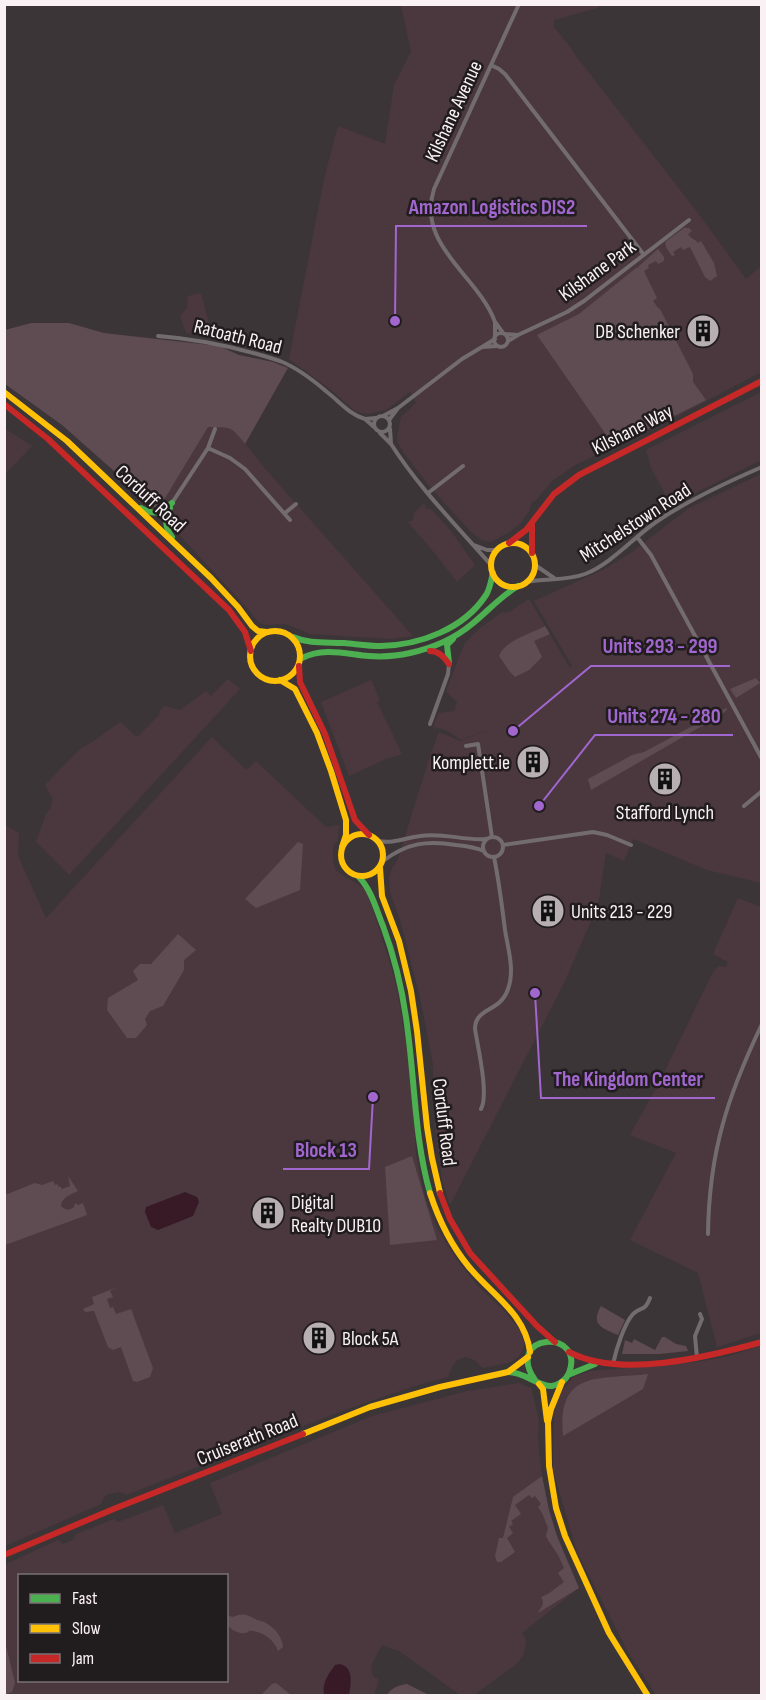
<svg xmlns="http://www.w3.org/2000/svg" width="766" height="1700" viewBox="0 0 766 1700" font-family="'Sofia Sans Condensed',sans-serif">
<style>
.built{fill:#4b383f;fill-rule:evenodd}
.green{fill:#5f4b52}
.water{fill:#371a26}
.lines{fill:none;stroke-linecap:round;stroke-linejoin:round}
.street{stroke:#736c6e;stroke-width:4}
.fast{stroke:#4caf50;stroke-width:6}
.slow{stroke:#ffc107;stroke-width:6}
.jam{stroke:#c62828;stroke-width:6}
.labels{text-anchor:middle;stroke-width:5;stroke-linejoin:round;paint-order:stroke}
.street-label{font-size:20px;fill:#faf1f4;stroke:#211c1e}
.poi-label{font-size:20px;fill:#faf1f4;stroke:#211c1e;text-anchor:start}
.leader{fill:none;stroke:#a167cf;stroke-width:2}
.callout-dot{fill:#a167cf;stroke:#211c1e;stroke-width:2}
.callout-label{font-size:21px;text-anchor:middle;font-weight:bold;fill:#a167cf;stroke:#211c1e;stroke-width:5;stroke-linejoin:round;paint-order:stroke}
</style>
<rect width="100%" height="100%" fill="#3c3537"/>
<path class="built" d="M401,5H602L597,8L554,20V27L571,48L576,56L698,213L746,279L761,266V372L680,415L577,464L552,481L536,500L532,502L529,511L521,523L511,531L491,542L482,540L472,533L430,487L404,453L398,443L397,436L401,417L416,403L410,392L386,410L368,414L360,413L355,411L330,389L289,359L324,179L338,126L385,144L394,85L411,52Z
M201,293L209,324L213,337L186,333L180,316L187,308L188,296Z
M761,392V460L671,505L651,468L646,450Z
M227,426L234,430L268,472L413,636L390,639L310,634L286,624L265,625L258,622L248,609L174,529L168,519L158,510L208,427Z
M4,428L32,446L5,474H4Z
M761,474V883L707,870L633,839L624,861L606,853L598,905L564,983L450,1205L442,1179L435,1128L433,1064L421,1002L401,923L390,892L389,877L392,868L398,859L429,759L439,732L460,741L516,719L461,740L446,730L433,727L439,713L454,711L457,702L446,691L461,652L465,643L480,628L501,613L509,612L529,599L570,668L572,666L534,601L605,569L632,552L689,508Z
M424,503L426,509H431L451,531L475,565L457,582L432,550L408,522L413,520L414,513Z
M228,679L240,689L69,875L36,842L46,814L50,809L53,799L45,785L80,749L94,741L120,722L137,737L160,714L159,712L164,706L180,710L206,691L211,696Z
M371,680L380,700L377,702L402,754L386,759L349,776L321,702Z
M212,737L246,770L256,761L326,827L339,825L338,840L333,847V862L336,871L364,888L368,895L389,960L398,993L411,1078L416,1154L425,1198L437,1228L456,1259L477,1285L505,1312L521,1332L524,1344L522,1352L517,1358L511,1362L483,1368L474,1360L466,1357L457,1360L452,1367L448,1377L418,1385L350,1408L126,1495L120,1492L108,1494L103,1498L101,1504L5,1546L4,824L19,833L18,856L46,918Z
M738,898L761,907V1333L717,1347L698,1273L630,1240L676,1153L630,1135L660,1081L713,972L718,966L726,967L728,962L713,954Z
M761,1346V1695H656L628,1652L577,1552L553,1470L554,1412L559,1395L573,1377L591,1371L698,1362L729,1356Z
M519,1383L531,1388L539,1420L538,1439L542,1476L549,1510L557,1536L579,1588L522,1633L526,1640L524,1653L518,1663L474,1695H460L399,1651L382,1645L371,1666L373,1676L379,1680L374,1695L5,1696L4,1565L58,1540L63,1544L73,1540L76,1534L114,1519L118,1522L163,1505L175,1533L222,1514L210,1483L372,1416L467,1391ZM20,1576H226V1680H20Z"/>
<path class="green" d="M684,228H689L692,231L688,234C691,239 695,239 698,243L701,241L714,263L717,276L710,281L705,277L690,247L683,250L681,247L673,252L675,255L672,256L666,247L665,242Z
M658,249L664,257V261L658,264L656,261L648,265L649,268L644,271L657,298L653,301L658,308L660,309L693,374V382L706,400L614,446L537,335L579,314L636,268L639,267V266Z
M31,323H69L104,333L219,346L239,355L273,362L288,368L245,444C230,425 232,428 208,427L158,510L62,425L5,384V330Z
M545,626L550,634L534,641L542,657L529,670L515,677L510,672L499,656C504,641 532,633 545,626Z
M756,678L760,683L736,698L730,689Z
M726,708L727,710L721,715L591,790L588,779L632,755L644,752Z
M298,842L303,844L300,890L256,908L245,899Z
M178,934L196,950L184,960V970L163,1006L150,1011L145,1019L147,1025L136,1038H127L107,1010L108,998L138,980L133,971L140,964H151Z
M412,1156L437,1240L390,1245L385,1167Z
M68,1176L78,1191C71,1194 61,1198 61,1206C65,1210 69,1211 74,1207L75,1203L78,1205L83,1203L87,1215L5,1245V1195L35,1183L42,1185L53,1181L55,1185L58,1184V1187L60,1186L62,1189L70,1186Z
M118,1287L110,1291L113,1297L107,1299L110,1308L113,1307L116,1314L131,1309L153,1368L150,1377L137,1382L133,1381L121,1347L113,1350L108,1347L94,1311L85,1312L83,1309L94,1304L92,1297Z
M601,1306L625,1320L618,1335C602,1328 590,1325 601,1306Z
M662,1337H665L676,1344L686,1346L688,1351L660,1354H622L625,1340L632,1343L634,1339L655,1350Z
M648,1374L643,1389L563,1436C557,1369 599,1380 648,1374Z
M542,1476L549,1510L557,1536L579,1588L538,1613C540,1607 546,1606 541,1597L548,1594L564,1582L558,1573L564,1568L558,1555L548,1540L546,1536L548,1528L542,1513L538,1507L541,1504L535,1496L532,1498L529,1495L515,1505L521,1514L511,1521L513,1524L509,1527L513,1533L507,1538L515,1552L501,1562H497L495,1556L499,1538H503L513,1497Z
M226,1615L233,1617C243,1612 248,1615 257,1620C260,1621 263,1621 266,1623C276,1629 282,1637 283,1647L278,1651C274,1640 265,1633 253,1631C246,1630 251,1633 244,1633C238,1634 231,1629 227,1625Z
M5,1642L15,1683L12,1692L4,1695Z
M276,1683L291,1695H261L272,1684Z
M407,1684L429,1695H387C391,1688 399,1685 407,1684Z"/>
<path class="water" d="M185,1192L197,1197L199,1202L193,1216L158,1230L151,1227L145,1212L146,1207Z
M340,1664C354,1667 351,1684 349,1695H324C322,1682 328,1675 335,1665Z"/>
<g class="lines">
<path class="street" d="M491,65L499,69L505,74L644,255
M495,322C478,275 416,246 434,189L519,4
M494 340a7 7 0 1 1 14 0a7 7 0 1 1-14 0Z
M505,334L518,335L508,341
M518,335L567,312L584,301L689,220
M158,336C199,339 240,348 280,361C298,368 313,380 327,392C340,402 349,414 365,419
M495,336V322L503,333
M495,339L482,347L497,346
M398,408L462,359L482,347
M374 424a8 8 0 1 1 16 0a8 8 0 1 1-16 0Z
M383,416L398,408L389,420
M374,427L365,419L376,418
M380,433L391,444L390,429
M391,444C419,488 457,526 491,565
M208,448L230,458L245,469L290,520
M428,493L463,466
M172,503L208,448L215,429
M285,513L296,504
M637,537L651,555L762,759
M474,545L487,550H497
M535,565L554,578
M526,582C546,578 567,581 585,574C611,564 633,538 656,522C688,500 725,483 762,467
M430,724L448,674L449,664
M466,746L478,744L492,837
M744,806L762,791
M483 847a10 10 0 1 1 20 0a10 10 0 1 1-20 0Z
M378,841C393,844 405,838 420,836C442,832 464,841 486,839
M503,845L593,832L607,835L631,845
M383,861C407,843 427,840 456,845C466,846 475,847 484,851
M481,1109C489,1094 478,1048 475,1029C475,1007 500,1013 508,989C515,970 508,949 505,930C502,906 499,881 494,857
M708,1234C709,1153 727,1097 762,1024
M697,1358L695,1336L702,1319L700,1314
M613,1364C616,1350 624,1324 633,1314C642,1305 644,1313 650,1298"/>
<path class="fast" d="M141,508C154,516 162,513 172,503
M170,508C164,519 165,527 172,537
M293,637C309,644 326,642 344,643C356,644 368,646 381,646C420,645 464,629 486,595C490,589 491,580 493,573
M302,658C324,647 346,654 369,656C383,657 397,656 410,653C433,648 454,639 472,624C488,611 501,596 518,586
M449,663L447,645L453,639
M359,877C372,891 376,909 383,926C396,961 404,997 408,1033C415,1086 415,1141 430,1193
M508,1372C525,1372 539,1387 552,1386C559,1385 566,1380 569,1373C586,1328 503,1333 535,1380
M568,1375L595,1364"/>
<path class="slow" d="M4,392L67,441L211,578L238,607L252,626L258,631L267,632
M491 565a22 22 0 1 1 44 0a22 22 0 1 1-44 0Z
M250 656a25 25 0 1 1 50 0a25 25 0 1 1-50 0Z
M280,680L295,689L317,733L331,771L346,820V835L342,847
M341 855a21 21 0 1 1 42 0a21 21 0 1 1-42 0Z
M380,868L382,896L399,941L411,991L417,1031L427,1127L432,1158L440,1193
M430,1193C439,1221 450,1244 469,1267C492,1295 525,1313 530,1352
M562,1382L551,1409L548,1422L549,1466L556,1508L565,1536L609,1633L648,1696
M539,1384L543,1389L547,1421
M303,1434L370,1407L440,1387L508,1372L528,1357"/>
<path class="jam" d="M4,404L48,439L229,610L245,632L251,651
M532,525V553
M509,543L526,530L554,494L579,475L762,381
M430,651C439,651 444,657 449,664
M299,666L300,682L325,734L355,820L369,835
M440,1193L450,1219L470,1253L537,1326L555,1342
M569,1352C620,1379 708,1357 762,1342
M4,1555L116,1508L303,1434"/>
</g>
<defs>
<g id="building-disc" transform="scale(1.725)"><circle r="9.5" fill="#b8afb2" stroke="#211c1e"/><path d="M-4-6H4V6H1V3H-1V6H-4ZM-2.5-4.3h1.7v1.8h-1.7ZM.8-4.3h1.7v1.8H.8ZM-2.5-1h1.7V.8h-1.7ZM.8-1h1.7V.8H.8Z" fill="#111"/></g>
</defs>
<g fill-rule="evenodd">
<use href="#building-disc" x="703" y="331"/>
<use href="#building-disc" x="533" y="762"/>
<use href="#building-disc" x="665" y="779"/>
<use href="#building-disc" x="548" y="911"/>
<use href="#building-disc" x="268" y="1213"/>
<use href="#building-disc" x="319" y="1338"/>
</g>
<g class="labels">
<g class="street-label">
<text transform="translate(453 111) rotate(-65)" y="7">Kilshane Avenue</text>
<text transform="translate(597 270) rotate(-36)" y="7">Kilshane Park</text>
<text transform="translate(238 336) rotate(14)" y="7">Ratoath Road</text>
<text transform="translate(632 429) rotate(-27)" y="7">Kilshane Way</text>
<text transform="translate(151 498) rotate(43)" y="7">Corduff Road</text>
<text transform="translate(635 522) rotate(-33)" y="7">Mitchelstown Road</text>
<text transform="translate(445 1122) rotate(83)" y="7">Corduff Road</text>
<text transform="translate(247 1439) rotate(-22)" y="7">Cruiserath Road</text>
</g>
<g class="poi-label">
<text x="680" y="338" text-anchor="end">DB Schenker</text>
<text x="510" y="769" text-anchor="end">Komplett.ie</text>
<text x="665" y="819" text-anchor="middle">Stafford Lynch</text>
<text x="571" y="918">Units 213 - 229</text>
<text x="291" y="1209">Digital<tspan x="291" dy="23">Realty DUB10</tspan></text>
<text x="342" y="1345">Block 5A</text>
</g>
</g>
<path class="leader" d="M395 321L396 226H587M513 731L591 666H730M539 806L595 735H733M535 993L541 1098H715M373 1097L369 1169H283"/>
<g class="callout-dot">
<circle cx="395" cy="321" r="6"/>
<circle cx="513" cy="731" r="6"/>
<circle cx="539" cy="806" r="6"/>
<circle cx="535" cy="993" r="6"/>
<circle cx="373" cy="1097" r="6"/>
</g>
<g class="callout-label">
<text x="492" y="214">Amazon Logistics DIS2</text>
<text x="660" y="653">Units 293 - 299</text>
<text x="664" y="723">Units 274 - 280</text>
<text x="628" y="1086">The Kingdom Center</text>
<text x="326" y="1157">Block 13</text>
</g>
<rect width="766" height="1700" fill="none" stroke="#faf1f4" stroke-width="12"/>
<rect x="18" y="1574" width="210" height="108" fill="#211c1e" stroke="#787174" stroke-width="1.5"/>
<rect x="30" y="1594" width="30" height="9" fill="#4caf50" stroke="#787174" stroke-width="1.5"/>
<text x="72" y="1604" font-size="18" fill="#faf1f4">Fast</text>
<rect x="30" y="1624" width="30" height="9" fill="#ffc107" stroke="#787174" stroke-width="1.5"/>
<text x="72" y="1634" font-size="18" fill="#faf1f4">Slow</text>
<rect x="30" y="1654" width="30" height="9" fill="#c62828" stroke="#787174" stroke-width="1.5"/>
<text x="72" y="1664" font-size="18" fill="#faf1f4">Jam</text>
</svg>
